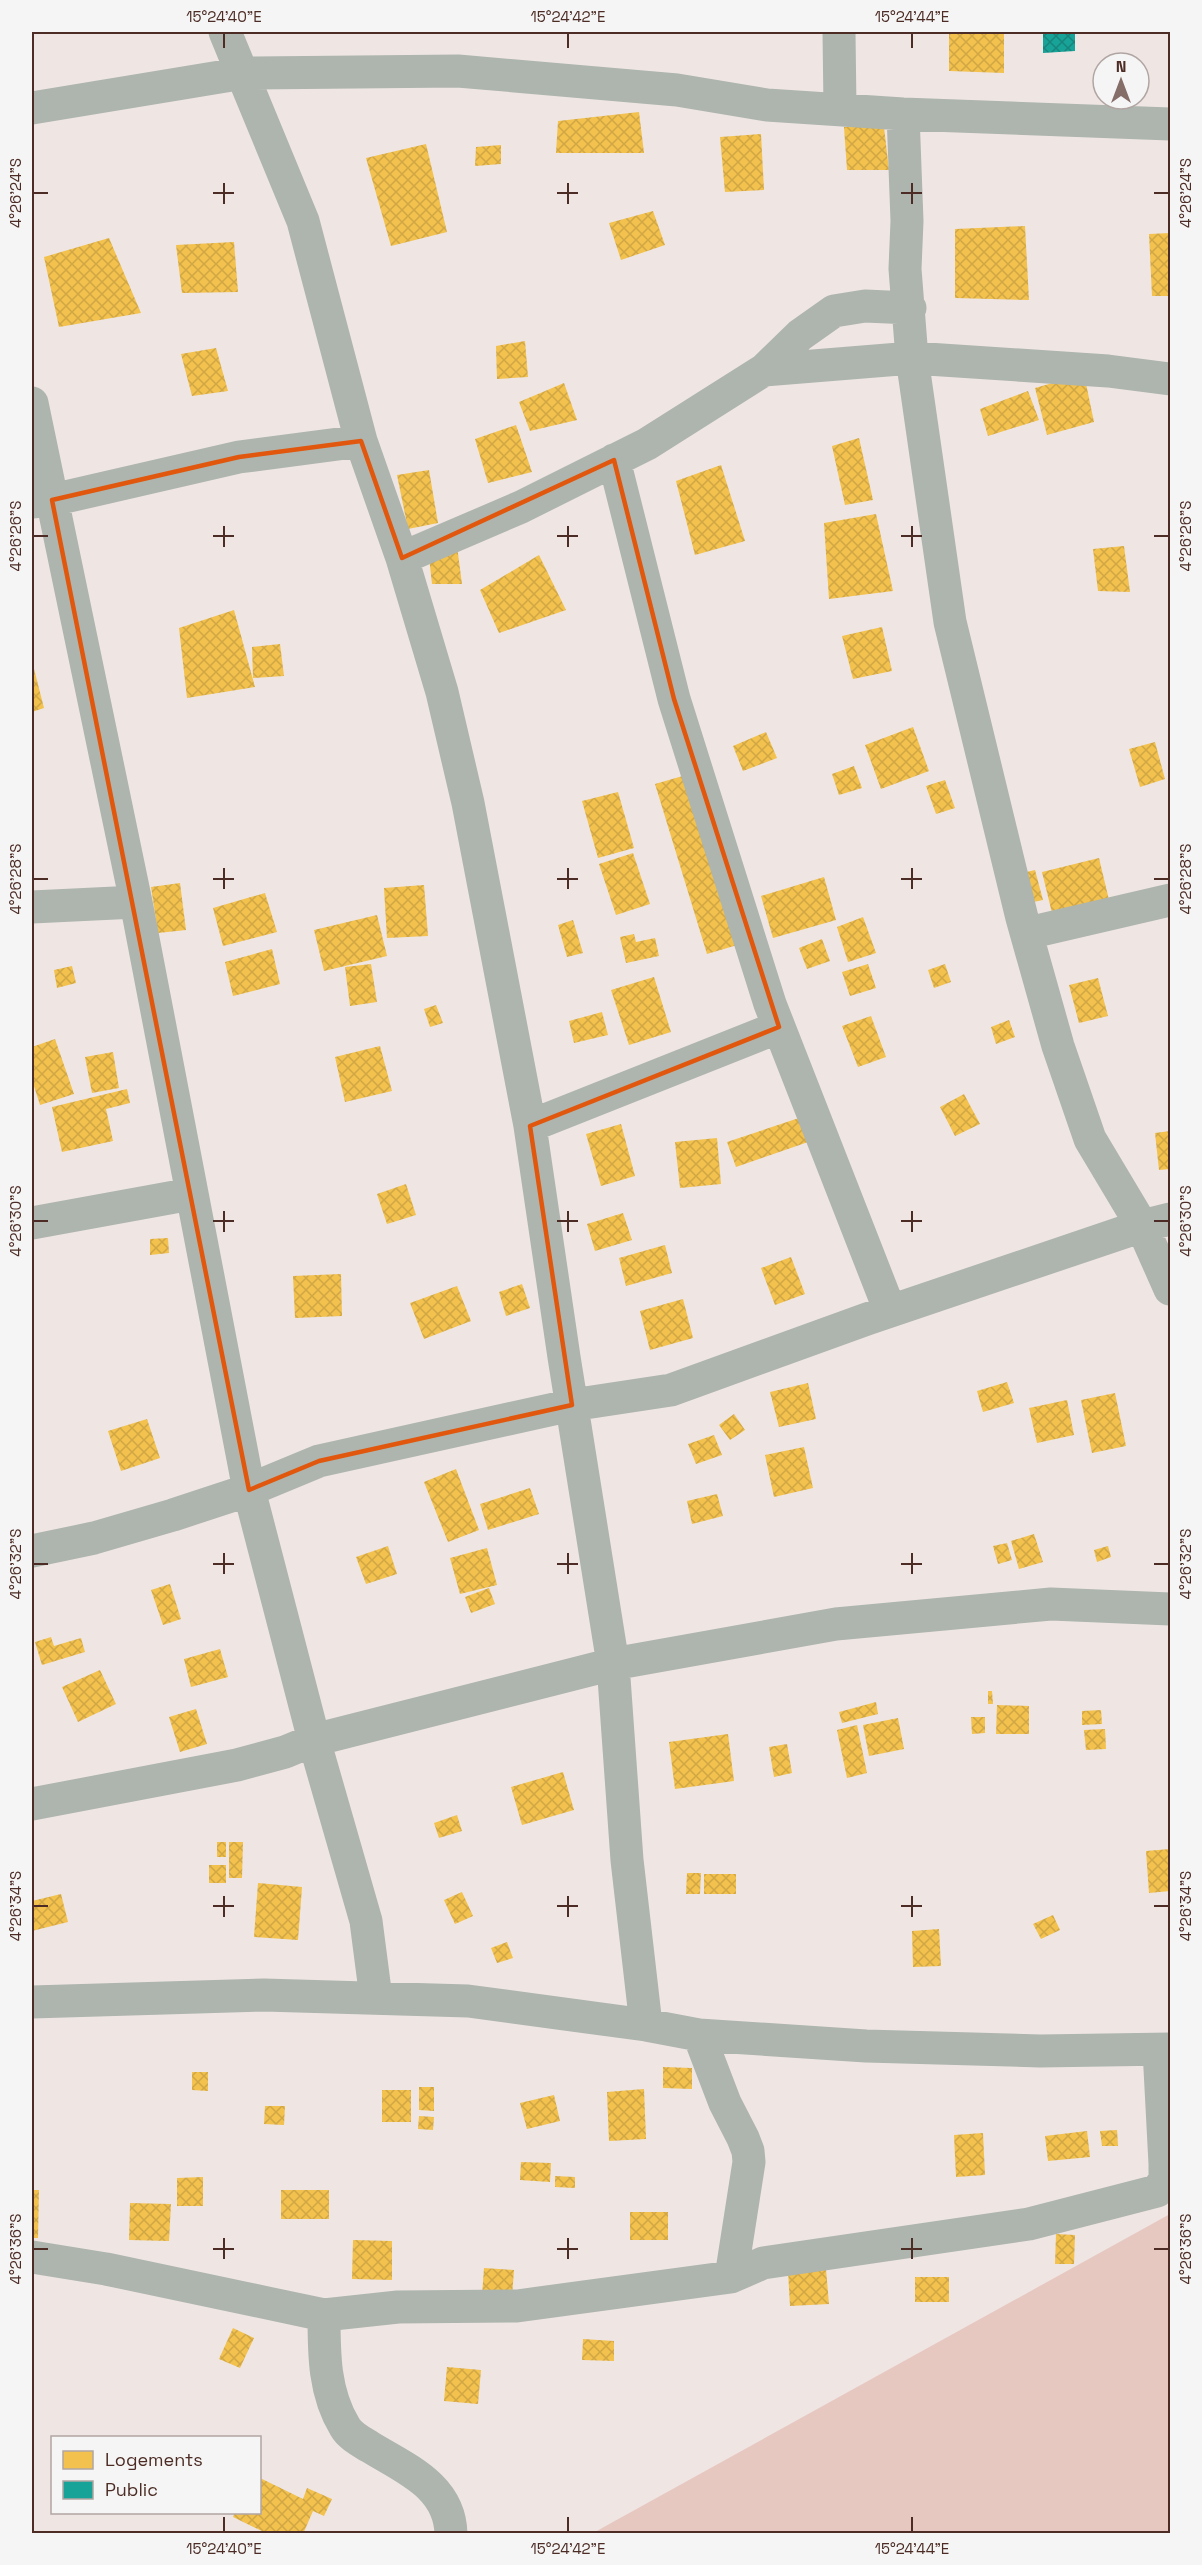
<svg xmlns="http://www.w3.org/2000/svg" width="1202" height="2565" viewBox="0 0 1202 2565" font-family="'Space Grotesk',sans-serif">
<style>
.green{fill:#e7c8c1}
.homes{fill:url(#homes-cross-hatch)}
.public{fill:url(#public-cross-hatch)}
.lines{fill:none;stroke-linecap:round;stroke-linejoin:round}
.minor{stroke:#aeb5ae;stroke-width:33}
.marked{fill:none;stroke:#e0570d;stroke-width:4.5;stroke-linejoin:round}
.ticks{fill:none;stroke:#4c2c25;stroke-width:2}
.neatline{fill:none;stroke:#4c2c25;stroke-width:2}
.ticks-label{font-size:15px;text-anchor:middle;fill:#4c2c25}
</style>
<defs>
<pattern id="homes-cross-hatch" width="8" height="8" patternUnits="userSpaceOnUse" patternTransform="scale(1.5)"><rect width="8" height="8" fill="#f2c14e"/><path d="M0 0l8 8M0 8l8-8" fill="none" stroke="#d1a644"/></pattern>
<pattern id="public-cross-hatch" width="8" height="8" patternUnits="userSpaceOnUse" patternTransform="scale(1.5)"><rect width="8" height="8" fill="#17a398"/><path d="M0 0l8 8M0 8l8-8" fill="none" stroke="#17857c"/></pattern>
</defs>
<rect width="100%" height="100%" fill="#efe6e4"/>
<path class="green" d="M1170,2214V2533H593Z"/>
<path class="homes" d="M949,32H1004V73L949,71Z
M639,112L644,153H556L558,121Z
M844,127H884L889,170H847Z
M761,134L764,190L725,192L720,137Z
M426,144L447,232L391,246L366,158Z
M501,145V164L475,166L476,147Z
M653,211L665,245L621,260L609,223Z
M1025,226L1029,300L955,298V229Z
M1170,233V296H1152L1149,234Z
M109,238L141,313L59,327L44,257Z
M234,242L238,292L182,293L176,245Z
M525,341L528,377L497,379L496,346Z
M216,348L228,391L192,396L181,354Z
M1084,374L1094,422L1047,435L1035,388Z
M564,383L577,420L530,431L519,402Z
M1028,391L1039,420L988,436L980,409Z
M516,425L532,472L488,483L475,439Z
M859,438L873,500L845,505L832,446Z
M721,465L745,541L695,555L676,481Z
M429,470L438,523L408,529L397,475Z
M876,514L893,591L829,599L824,523Z
M457,546L462,584H432L429,557Z
M1124,546L1130,592L1098,591L1093,549Z
M539,555L566,610L499,633L480,590Z
M234,610L255,687L187,698L179,628Z
M882,627L892,671L853,679L842,636Z
M280,644L284,676L253,678L252,647Z
M32,661L44,708L32,712Z
M913,727L929,771L881,789L865,745Z
M766,732L777,758L743,771L733,746Z
M1155,742L1165,779L1140,787L1129,749Z
M854,766L862,788L839,795L832,774Z
M693,773L744,943L707,954L655,784Z
M945,780L955,808L936,814L926,786Z
M618,792L634,848L598,858L582,801Z
M633,853L650,904L616,915L599,864Z
M1099,858L1109,900L1052,913L1042,872Z
M1035,870L1043,900L1029,903L1022,873Z
M824,877L836,920L773,938L761,896Z
M180,883L186,930L158,933L151,887Z
M424,885L428,936L387,938L384,888Z
M265,893L277,932L223,946L213,908Z
M377,915L387,956L324,971L314,930Z
M863,917L876,953L848,962L837,927Z
M573,920L583,953L567,957L558,925Z
M634,934L636,942L655,938L659,956L626,963L620,937Z
M822,939L830,961L807,969L799,948Z
M272,949L280,984L233,996L225,962Z
M371,964L377,1002L350,1006L345,967Z
M868,964L876,988L850,996L842,972Z
M945,964L951,982L934,988L928,970Z
M72,966L76,983L57,988L54,970Z
M654,977L671,1032L629,1045L611,990Z
M1098,978L1108,1016L1079,1023L1069,985Z
M436,1005L443,1023L430,1027L424,1009Z
M602,1012L608,1035L574,1043L569,1021Z
M871,1016L886,1057L858,1067L842,1026Z
M1009,1020L1015,1037L996,1044L991,1027Z
M55,1039L74,1094L40,1105L32,1080V1047Z
M380,1046L392,1091L345,1102L335,1057Z
M113,1052L119,1088L92,1093L85,1057Z
M127,1089L130,1103L106,1109L113,1141L62,1152L52,1107Z
M964,1094L980,1124L955,1136L940,1107Z
M802,1117L811,1141L736,1167L727,1142Z
M621,1124L635,1176L601,1186L586,1134Z
M1170,1131V1169L1159,1170L1155,1133Z
M717,1138L721,1184L680,1188L675,1142Z
M406,1184L416,1215L387,1224L377,1194Z
M623,1213L632,1240L595,1251L587,1224Z
M168,1238L169,1253L150,1255V1239Z
M665,1245L672,1273L626,1286L619,1258Z
M791,1257L805,1294L775,1305L761,1268Z
M341,1274L342,1316L295,1318L293,1276Z
M522,1284L530,1308L506,1316L499,1292Z
M457,1286L471,1321L424,1339L410,1303Z
M683,1299L693,1338L650,1350L640,1311Z
M1007,1382L1014,1403L983,1412L977,1391Z
M808,1383L816,1419L779,1427L770,1392Z
M1115,1393L1126,1446L1092,1453L1081,1400Z
M1067,1400L1074,1435L1037,1443L1029,1408Z
M734,1414L745,1430L730,1440L719,1425Z
M147,1419L160,1458L121,1471L108,1431Z
M714,1435L722,1455L696,1464L688,1444Z
M804,1447L813,1488L774,1497L765,1455Z
M456,1469L479,1530L448,1542L424,1482Z
M530,1488L539,1514L488,1530L480,1504Z
M717,1494L723,1516L692,1524L687,1501Z
M1034,1534L1043,1562L1019,1569L1011,1541Z
M1007,1543L1012,1560L998,1564L993,1546Z
M388,1546L397,1574L366,1584L356,1557Z
M1108,1546L1111,1557L1097,1562L1094,1550Z
M487,1548L497,1585L460,1594L450,1558Z
M170,1584L181,1619L163,1625L151,1590Z
M489,1588L495,1604L471,1613L465,1597Z
M51,1637L54,1646L81,1638L85,1652L42,1665L35,1642Z
M220,1649L228,1677L191,1687L184,1659Z
M100,1670L116,1704L78,1722L62,1687Z
M988,1691H992L993,1704H988Z
M876,1702L878,1714L842,1723L839,1712Z
M997,1705L1029,1706V1734H996Z
M196,1709L207,1744L180,1752L169,1717Z
M1101,1710L1102,1724L1082,1725V1711Z
M971,1717H985V1733L972,1734Z
M898,1718L904,1749L869,1756L863,1725Z
M857,1725L867,1773L847,1778L837,1730Z
M1105,1729L1106,1749L1086,1750L1084,1730Z
M728,1734L734,1781L675,1789L669,1742Z
M787,1744L792,1773L774,1777L769,1747Z
M563,1772L574,1810L522,1825L511,1787Z
M457,1815L462,1831L439,1838L434,1823Z
M217,1842H226V1857H217Z
M229,1842H243L242,1878H229Z
M1170,1849V1891L1149,1893L1146,1851Z
M209,1865H226V1883H209Z
M687,1873H701L700,1894H686Z
M704,1874H736V1894H704Z
M258,1883L302,1887L298,1940L254,1937Z
M462,1892L473,1916L455,1924L444,1900Z
M61,1894L68,1922L32,1931V1901Z
M1053,1915L1060,1930L1041,1939L1033,1924Z
M939,1929L941,1966L913,1967L912,1931Z
M507,1942L513,1958L497,1963L491,1948Z
M663,2067L692,2068V2089L663,2088Z
M192,2072H208V2091L192,2090Z
M419,2087H434V2111L419,2110Z
M644,2089L646,2139L609,2141L607,2092Z
M382,2090H411V2122H382Z
M554,2095L560,2121L527,2129L520,2103Z
M265,2106H285L284,2125L264,2124Z
M419,2116L434,2117L433,2130L418,2129Z
M1117,2130L1118,2146H1102L1100,2131Z
M1087,2131L1090,2157L1048,2161L1045,2136Z
M983,2133L985,2175L956,2177L954,2135Z
M521,2162L551,2163L550,2182L520,2180Z
M555,2176L575,2177V2188L555,2187Z
M203,2177V2206H177V2178Z
M32,2190H39L38,2238H32Z
M281,2190H329V2219H281Z
M130,2203L171,2204L169,2241L129,2240Z
M630,2212H668V2240H630Z
M1056,2234L1075,2235L1074,2264H1055Z
M353,2240L392,2241V2280L352,2279Z
M484,2268L514,2270L512,2297L482,2295Z
M826,2269L829,2304L790,2306L788,2271Z
M915,2277H949V2302H915Z
M233,2328L254,2338L240,2368L219,2359Z
M583,2339L614,2341V2361L582,2360Z
M447,2367L481,2370L478,2404L444,2401Z
M260,2478L303,2499L307,2488L332,2499L324,2516L313,2511L303,2534H268L233,2517L235,2512H260Z"/>
<path class="public" d="M1043,32H1075V51L1043,53Z"/>
<g class="lines">
<path class="minor" d="M225,32L303,221L361,441L402,558L442,692L468,803L530,1126L564,1357L613,1664L627,1860L646,2025
M839,32L840,108
M32,108L244,73L458,71L677,90L767,105L903,114L1170,124
M903,114L907,221L905,269L912,358L950,622L1022,918L1058,1046L1090,1139L1142,1226L1170,1289
M764,370L912,358L1108,371L1170,379
M32,403L136,902L249,1490L314,1740L366,1921L376,1998
M614,460L674,699L770,1004L890,1311
M32,502L52,500L239,457L361,441
M402,558L521,507L647,444L764,370L800,335L834,311L865,306L910,308
M32,907L136,902
M1028,933L1170,900
M530,1126L779,1027
M32,1223L191,1194
M32,1551L94,1538L173,1515L249,1490L319,1461L572,1405L671,1390L867,1319L1142,1226L1170,1219
M32,1804L237,1765L285,1752L314,1740L613,1664L836,1624L1051,1604L1170,1609
M32,2002L264,1995L468,2001L646,2025L699,2035L866,2046L1040,2051L1170,2049
M32,2257L106,2269L324,2315
M731,2277L763,2263L1029,2224L1157,2191L1165,2180V2164L1159,2050
M451,2534C450,2486 406,2469 370,2447C362,2442 350,2436 345,2427C324,2393 324,2354 324,2315L398,2307L517,2306L731,2277L749,2162L748,2151L743,2138L725,2103L699,2035"/>
</g>
<path class="marked" d="M361,441L402,558L614,460L674,699L779,1027L530,1126L572,1405L319,1461L249,1490L52,500L239,457Z"/>
<path class="ticks" d="M224,33V48M568,33V48M912,33V48M224,183V204M568,183V204M912,183V204M33,193H48M213,193H234M557,193H578M901,193H922M1154,193H1169M224,526V547M568,526V547M912,526V547M33,536H48M213,536H234M557,536H578M901,536H922M1154,536H1169M224,868V889M568,868V889M912,868V889M33,879H48M213,879H234M557,879H578M901,879H922M1154,879H1169M224,1211V1232M568,1211V1232M912,1211V1232M33,1221H48M213,1221H234M557,1221H578M901,1221H922M1154,1221H1169M224,1553V1574M568,1553V1574M912,1553V1574M33,1564H48M213,1564H234M557,1564H578M901,1564H922M1154,1564H1169M224,1896V1917M568,1896V1917M912,1896V1917M33,1906H48M213,1906H234M557,1906H578M901,1906H922M1154,1906H1169M224,2238V2259M568,2238V2259M912,2238V2259M33,2249H48M213,2249H234M557,2249H578M901,2249H922M1154,2249H1169M224,2517V2532M568,2517V2532M912,2517V2532"/>
<rect width="1202" height="2565" fill="none" stroke="#f5f5f5" stroke-width="66"/>
<rect x="51" y="2436" width="210" height="78" fill="#f5f5f5" stroke="#b1a5a2" stroke-width="1.5"/>
<rect x="63" y="2451" width="30" height="18" fill="#f2c14e" stroke="#b1a5a2" stroke-width="1.5"/>
<text x="105" y="2466" font-size="18" fill="#4c2c25">Logements</text>
<rect x="63" y="2481" width="30" height="18" fill="#17a398" stroke="#b1a5a2" stroke-width="1.5"/>
<text x="105" y="2496" font-size="18" fill="#4c2c25">Public</text>
<g transform="translate(1121 81)"><circle r="28" fill="#f5f5f5" stroke="#b1a5a2" stroke-width="1.5"/>
<path d="M0-4.5L10 22L0 15L-10 22Z" fill="#856d68"/>
<text y="-9" font-size="16" font-weight="bold" text-anchor="middle" fill="#4c2c25">N</text>
</g>
<rect x="33" y="33" width="1136" height="2499" class="neatline"/>
<g class="ticks-label">
<text x="224" y="22">15°24'40"E</text>
<text x="568" y="22">15°24'42"E</text>
<text x="912" y="22">15°24'44"E</text>
<text transform="translate(16 193) rotate(-90)" y="5">4°26'24"S</text>
<text transform="translate(1186 193) rotate(-90)" y="5">4°26'24"S</text>
<text transform="translate(16 536) rotate(-90)" y="5">4°26'26"S</text>
<text transform="translate(1186 536) rotate(-90)" y="5">4°26'26"S</text>
<text transform="translate(16 879) rotate(-90)" y="5">4°26'28"S</text>
<text transform="translate(1186 879) rotate(-90)" y="5">4°26'28"S</text>
<text transform="translate(16 1221) rotate(-90)" y="5">4°26'30"S</text>
<text transform="translate(1186 1221) rotate(-90)" y="5">4°26'30"S</text>
<text transform="translate(16 1564) rotate(-90)" y="5">4°26'32"S</text>
<text transform="translate(1186 1564) rotate(-90)" y="5">4°26'32"S</text>
<text transform="translate(16 1906) rotate(-90)" y="5">4°26'34"S</text>
<text transform="translate(1186 1906) rotate(-90)" y="5">4°26'34"S</text>
<text transform="translate(16 2249) rotate(-90)" y="5">4°26'36"S</text>
<text transform="translate(1186 2249) rotate(-90)" y="5">4°26'36"S</text>
<text x="224" y="2554">15°24'40"E</text>
<text x="568" y="2554">15°24'42"E</text>
<text x="912" y="2554">15°24'44"E</text>
</g>
</svg>
